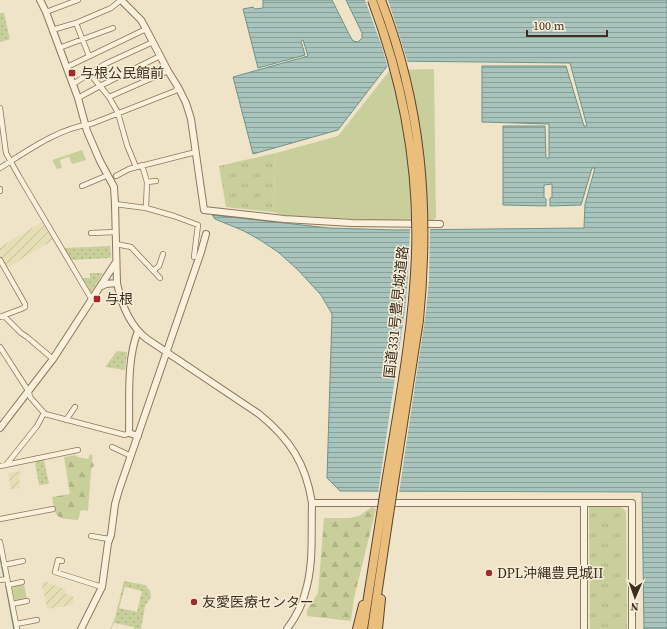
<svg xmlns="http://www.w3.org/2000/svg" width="667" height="629" viewBox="0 0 667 629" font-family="'Source Serif 4','Noto Sans JP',serif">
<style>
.farmland{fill:url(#farmland-furrows)}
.grass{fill:url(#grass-dots);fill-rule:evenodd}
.forest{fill:url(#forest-firs)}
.park{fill:url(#park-tufts)}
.garden{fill:#c9cf9b}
.water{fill:url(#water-rules);stroke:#6f938a}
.pier{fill:#f0e4c8}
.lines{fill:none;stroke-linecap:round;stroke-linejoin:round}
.stream{stroke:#6f938a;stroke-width:1.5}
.minor-casing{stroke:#8d765c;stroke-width:6}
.tertiary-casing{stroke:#8d765c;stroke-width:8}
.trunk-casing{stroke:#5b4430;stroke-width:10}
.minor{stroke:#faf1dc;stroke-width:4.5}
.tertiary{stroke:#faf1dc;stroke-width:6}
.trunk{stroke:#eabe7c;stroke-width:8}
.trunk-bridge-casing{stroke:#5b4430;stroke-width:10;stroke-linecap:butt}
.trunk-bridge{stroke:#eabe7c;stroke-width:8}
.poi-dot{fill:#9e2a2b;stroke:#f7eed8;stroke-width:1.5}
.labels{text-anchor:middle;stroke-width:3;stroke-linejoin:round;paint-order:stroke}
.poi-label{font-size:14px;fill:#3d2e20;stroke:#f7eed8;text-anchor:start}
.street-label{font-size:14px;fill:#3d2e20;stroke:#f7eed8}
</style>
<defs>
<pattern id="farmland-furrows" width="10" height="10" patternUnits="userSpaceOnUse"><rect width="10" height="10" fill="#e6deb5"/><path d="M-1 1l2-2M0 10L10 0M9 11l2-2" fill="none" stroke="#c6bf9b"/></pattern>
<pattern id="grass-dots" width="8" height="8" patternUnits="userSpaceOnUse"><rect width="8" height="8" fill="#c9cf9b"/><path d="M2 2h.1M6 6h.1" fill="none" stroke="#aeb285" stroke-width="1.8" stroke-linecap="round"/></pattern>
<pattern id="forest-firs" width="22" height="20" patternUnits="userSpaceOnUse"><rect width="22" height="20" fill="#c9cf9b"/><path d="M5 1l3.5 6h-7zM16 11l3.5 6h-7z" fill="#aeb285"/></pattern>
<pattern id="park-tufts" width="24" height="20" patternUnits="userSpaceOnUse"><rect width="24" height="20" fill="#c9cf9b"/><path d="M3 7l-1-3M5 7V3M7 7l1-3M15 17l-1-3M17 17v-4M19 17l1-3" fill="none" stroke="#aeb285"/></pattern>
<pattern id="water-rules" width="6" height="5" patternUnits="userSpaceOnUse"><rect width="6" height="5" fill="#a9c4bc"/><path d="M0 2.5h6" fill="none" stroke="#8ba098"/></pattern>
</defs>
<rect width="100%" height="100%" fill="#f0e4c8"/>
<path class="farmland" d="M42,222L53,240L7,268L0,256V247Z
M22,471L19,478L20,488L11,490L8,473Z
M44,581L65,589V593L73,596V605L47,609L42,584Z"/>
<path class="grass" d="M0,13H4L10,39L0,42Z
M110,246L111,258L70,260L64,248Z
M90,273H103L91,292L82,278H90Z
M117,351L127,352L125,370L105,367Z
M39,460H44L49,484L39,485L35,463Z
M124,581L145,585L150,591L151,597L145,606L141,629H134V627L114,623L111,629H110L115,618ZM125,587L142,591L137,612L119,608Z"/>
<path class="forest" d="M90,454L93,456L92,462L94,465L91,470L88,511L81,510L78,520C56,518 56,520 52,497L70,494L64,457L75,455L78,457L88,459Z
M372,507L376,509L354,598L351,621L307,616V610L318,593L324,518H349L359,516Z"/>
<path class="park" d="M276,153L273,212L226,207L219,166Z
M589,507H620L624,509L626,512L627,629H590Z"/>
<path class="garden" d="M434,69L436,218L432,221H386L282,215L273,212L276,153L338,136L390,70Z
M82,150L86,160L72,164L69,157L60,160L62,168L57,169L52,160Z
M24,584L27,599L15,601L12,586Z"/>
<path class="water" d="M263,0H332L350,36L353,41L358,42L362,38V33L346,0H667V629H644L642,492L340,491L327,478L332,314L321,295L298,270L278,252L260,240L244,231L215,219L212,215L329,228L395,230L584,228L585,204L595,168H592L581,205L550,206V198L552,197V184L544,185V197L546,199V206L503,205V126H545L546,158H549V124L482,122V66H566L584,126H587L570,63L391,61L338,130L253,154L233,77L308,56L303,40L301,41L305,55L258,68L243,9L253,7L255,9L263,8Z"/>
<path class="pier" d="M365,0H388L408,63H392L388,68L382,47Z
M410,228H430L429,279L426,311L399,493H378L405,310L408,279Z"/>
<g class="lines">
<path class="stream" d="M0,557L4,577
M6,586L14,629"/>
<g class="minor-casing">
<path id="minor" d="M46,12L78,0
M52,30L76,23
M59,48L113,28
M89,56L76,23L111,8L121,0
M67,67L146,29
M73,84L105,64L153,42
M109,97L168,71
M78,98L100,86L90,74
M0,108L6,153L20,178L92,300
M142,165L147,182L146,208
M136,167L127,145L118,113L109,97L100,86L160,56
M0,168C27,151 59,128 91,124L175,91L178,87
M116,176L129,169L196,152
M147,182L156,181
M82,186L108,175
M0,189V191
M115,204L146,208L174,216L198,225L194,257
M91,233L116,232
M116,244L131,247L160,278
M0,260L25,304V307L21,309L0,317
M154,270L159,266L163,254
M4,316L21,333L27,337L53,359
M0,347L29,392L30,397L45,414L125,435L129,433
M66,420L75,407
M112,447L131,456
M6,465L37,426L44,413
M0,466L78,450
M0,519L53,509
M91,536L109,539
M0,542L17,629
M62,561L58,560L55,572L102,587
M4,565L23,561
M0,580L7,579
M8,585L22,582
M12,604L27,601
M16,624L37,620"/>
</g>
<g class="tertiary-casing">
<path id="tertiary" d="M40,0L46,12L78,98L87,131L100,161L114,187L115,204L117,283C121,303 130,326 147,339L259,414C290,439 306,464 312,503C311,533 314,565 305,593C302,606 295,618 287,629
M121,0L141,20L146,29L168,71L178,87L186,103L191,119L204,210L284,219L352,223L440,224
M100,287L106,284L117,283
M0,428L53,359L116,262
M138,436L129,433C130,401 126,361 138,331
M312,503H632V629
M81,629L102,587L108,543L111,535L115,504L119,490L201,252L206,234
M584,629V503"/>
</g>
<g class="trunk-casing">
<path id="trunk" d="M357,629L363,605
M363,629L382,508
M372,629L390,508
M378,629L381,599"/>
</g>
<use href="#minor" class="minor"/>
<use href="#tertiary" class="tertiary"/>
<use href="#trunk" class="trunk"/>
<g class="trunk-bridge-casing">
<path id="trunk-bridge" d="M372,0C403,82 419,167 416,254C413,339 395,424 382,508
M381,0C422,106 430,207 419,320L390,508"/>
</g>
<use href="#trunk-bridge" class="trunk-bridge"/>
</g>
<g class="poi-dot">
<rect x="68" y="69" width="8" height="8" rx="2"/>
<rect x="93" y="295" width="8" height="8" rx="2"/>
<circle cx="489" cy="573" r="4"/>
<circle cx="194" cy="602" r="4"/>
</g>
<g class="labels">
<g class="poi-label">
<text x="80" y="78">与根公民館前</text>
<text x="105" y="304">与根</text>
<text x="497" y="578">DPL沖縄豊見城II</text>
<text x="202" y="607">友愛医療センター</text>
</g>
<g class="street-label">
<text transform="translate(396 312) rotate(-84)" y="5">国道331号豊見城道路</text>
</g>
</g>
<g transform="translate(635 597) rotate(182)" stroke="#f7eed8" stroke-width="3" paint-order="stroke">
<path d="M0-3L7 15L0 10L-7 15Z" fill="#3d2e20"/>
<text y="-6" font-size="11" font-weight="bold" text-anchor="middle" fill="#3d2e20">N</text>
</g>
<path d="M527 30v6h80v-6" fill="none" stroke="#3d2e20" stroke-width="2"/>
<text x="533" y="30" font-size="12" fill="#3d2e20" stroke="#f7eed8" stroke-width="3" paint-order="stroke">100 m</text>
</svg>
